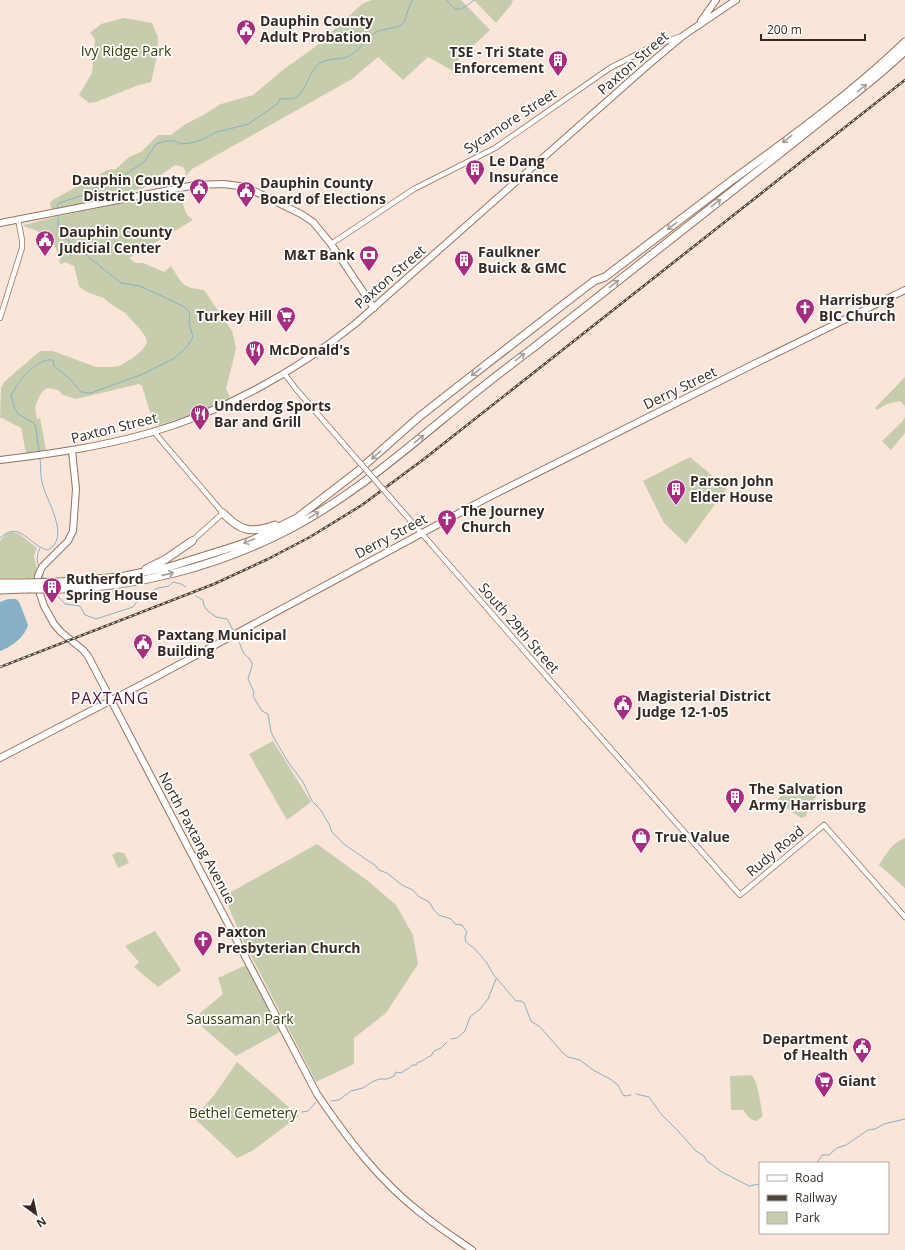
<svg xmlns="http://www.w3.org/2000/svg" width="905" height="1250" viewBox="0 0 905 1250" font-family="'Open Sans',sans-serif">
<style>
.green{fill:#c6cdac}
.water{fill:#85b0c6}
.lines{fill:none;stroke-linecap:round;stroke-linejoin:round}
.stream{stroke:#85b0c6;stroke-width:1}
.minor-casing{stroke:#92725f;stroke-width:6}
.major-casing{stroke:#92725f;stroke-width:8}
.highway-casing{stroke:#92725f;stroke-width:9}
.minor{stroke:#fff;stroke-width:4.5}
.major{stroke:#fff;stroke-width:6}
.highway{stroke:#fff;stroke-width:7}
.rail-casing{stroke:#50423a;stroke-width:2.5}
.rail{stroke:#fff;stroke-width:1;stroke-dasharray:3;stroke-linecap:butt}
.minor-bridge-casing{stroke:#92725f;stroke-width:6;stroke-linecap:butt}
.highway-bridge-casing{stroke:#92725f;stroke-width:9;stroke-linecap:butt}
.minor-bridge{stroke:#fff;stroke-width:4.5}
.highway-bridge{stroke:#fff;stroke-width:7}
.oneway{stroke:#a59f9b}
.labels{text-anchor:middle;stroke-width:3.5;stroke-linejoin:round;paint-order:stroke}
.poi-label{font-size:14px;font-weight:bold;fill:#362921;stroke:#fff;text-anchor:start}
.park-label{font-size:14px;fill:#353d0c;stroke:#fff}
.street-label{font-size:14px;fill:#362921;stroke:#fff}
.quarter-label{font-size:16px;letter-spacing:1px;fill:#4d1239;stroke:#fff}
</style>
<rect width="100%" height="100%" fill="#fae5d8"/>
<path class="green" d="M372,0H461L490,30L458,60L467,70L462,76L428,57L403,80L378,57L352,79L192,169L184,178L186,172L183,167L175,165L142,189L115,193L109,199L51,209L50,203L54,199L108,170L116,169L129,157L141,152L158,135H171L184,125L205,114L221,104L253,95L284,69L315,47L362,4Z
M474,0H513L511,5L496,23Z
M124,18L152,23L158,37L157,56L151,82L136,86L96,102L89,103L79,95L92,73L95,39L90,33L101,24Z
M178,191C186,196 179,210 193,220L129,258L136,263H143L164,272L171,266C182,283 182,288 204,290L232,331L234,339L236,349L226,389L230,397L205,410L159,425H154L142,386L139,384L76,399L63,395L58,390L48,388L44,390L40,395L35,407L37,419L40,418L46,450L26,453L21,428L2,418H0L1,388L4,382L40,351H53L96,367H112L119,366L133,358L142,350L147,343L146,338L140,329L125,313L108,302L104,298L89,293L81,288L79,286L74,266L65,262L61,264L59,262L61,256C56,252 55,244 51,239C45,232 32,230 24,226V225L51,218Z
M905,377V406L900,401L887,404L877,410L875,408Z
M905,417V433L891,450L882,441L902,422Z
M690,457L727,488L686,544L664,523L643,481Z
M12,532L19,534L37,548L34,556L37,568L34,578H0V541L6,534Z
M273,741L311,802L287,820L249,754Z
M804,784L820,789L805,817L801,818L777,802C782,790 792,788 804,784Z
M905,838V888L879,865C886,854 892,843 905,838Z
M317,844L368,881L396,905L413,935L418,964L386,1013L354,1038V1064L316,1082L241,936L224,896Z
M118,852L124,853L129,863L118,868L112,855Z
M155,931L181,970L179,972L158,987L134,967L139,962L125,946Z
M246,965L280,1032L236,1056L193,1019L223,994L218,978Z
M237,1062L299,1116L252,1151L237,1158L194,1118L215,1094Z
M751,1075C759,1082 760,1105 763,1116L756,1121C750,1120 747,1115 743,1110H731L730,1076Z"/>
<path class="water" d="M8,599H16L19,602L22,609L28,625C25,637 11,647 0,651V602Z"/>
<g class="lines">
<path class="stream" d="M447,0C457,16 463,8 474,0
M58,209L57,205L59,203L89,193L102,183L122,177L145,161L156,144L166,141H175L180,144L191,143L201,140L217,132L249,124L277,104L280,99C285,98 291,100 295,98C307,91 308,72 320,63C328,58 338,60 347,57C360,51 365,39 375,33C383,28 394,29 401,25C407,21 407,6 413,0
M39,452L36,428L34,423L18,414L15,409L11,396C16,383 38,357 53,360L54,366L71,380L81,392L91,393L143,374L173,359L186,348L193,337L189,323L190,313L185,307L140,286L121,283L61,235L58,229V214
M0,538C20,519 29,546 48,550C72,537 45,499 42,482C40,474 41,465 40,457
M39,567C36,560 37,554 40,548
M43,579V573
M54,592L65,604L80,606L85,615L96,619L133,607L138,600L154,590L158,588L169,586L173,582L181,584L186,587
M196,596L203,600L204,606L208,611L216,617L227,619L234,632
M237,637L244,654L249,658L252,663V666L248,679L254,692L253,696L262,711L268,714L271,732L274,738L288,762L303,782L312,801L320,809L329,824L332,832L345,845L376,866L379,870L387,873L402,885L413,890L418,896L429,902L434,910L439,915L451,919L455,924L462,925L467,932L465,937L466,942L475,949L487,963L493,974L516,1001H521L524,1003L531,1021L540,1027L563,1053L568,1057L580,1060L593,1070L610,1079L618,1085L623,1095L626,1096L631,1095
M451,1039L457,1038L465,1031L470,1017L480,1009L488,999L496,979
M636,1094L649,1097L661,1114L679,1132L696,1151L704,1156L707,1161L722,1172L749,1186L760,1184
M331,1101L339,1100L351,1091L363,1088L372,1082L379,1079H387L394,1076L396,1072L401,1073L405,1070L408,1069L412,1065H416L418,1062C423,1062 426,1057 431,1056L434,1051L441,1048L447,1042
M302,1112L308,1111L315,1103
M817,1163L822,1155H829L837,1148L846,1145L868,1130L875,1129L884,1124L905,1119"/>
<g class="minor-casing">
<path id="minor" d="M331,244L414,189L495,148L610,68L653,46L682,36
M0,318L22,248V240L18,219
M284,373L296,389L361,464
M154,432L223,513L192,541
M389,496L548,678L740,895L824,825L905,917"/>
</g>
<g class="major-casing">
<path id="major" d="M701,21L716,0
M0,223L195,185L224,184L246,187L301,214L313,222L331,244L374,308
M72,451L76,489L73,531L68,541L42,567L38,576L37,585L44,606L54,624L61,632L83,650L88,656L317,1094C347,1138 379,1181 422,1214C438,1227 455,1238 472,1250
M0,460C50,454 100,447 149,433C223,412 295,372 355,324L648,65L684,35L736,0
M0,758L154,678L487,498L756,363L905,290"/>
</g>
<g class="highway-casing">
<path id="highway" d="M223,513C240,531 251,534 275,525
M146,569L166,559L192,541
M60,582L120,577L169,567L236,546L253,540L297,518L358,471L419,417L461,384L573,297L594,281L605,277C647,245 689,213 731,181C790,138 852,93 905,42
M0,583H26
M61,589C137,587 214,567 282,533C354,497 414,442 476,392C495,377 514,362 533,348C606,291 677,234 750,177C781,153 812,128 842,104C864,87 885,70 905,51
M0,590L26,589"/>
</g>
<use href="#minor" class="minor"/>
<use href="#major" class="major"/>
<use href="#highway" class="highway"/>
<g class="rail-casing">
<path id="rail" d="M0,667L214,584L268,559L310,537L362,505L424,459L905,80"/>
</g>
<use href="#rail" class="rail"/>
<g class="minor-bridge-casing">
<path id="minor-bridge" d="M361,464L389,496"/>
</g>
<g class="highway-bridge-casing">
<path id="highway-bridge" d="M26,583L60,582
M26,589H61"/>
</g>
<use href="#minor-bridge" class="minor-bridge"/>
<use href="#highway-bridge" class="highway-bridge"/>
</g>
<defs><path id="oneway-shaft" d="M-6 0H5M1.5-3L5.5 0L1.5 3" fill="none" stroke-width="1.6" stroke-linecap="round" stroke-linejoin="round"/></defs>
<g class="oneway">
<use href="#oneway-shaft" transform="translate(862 88) rotate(-39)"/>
<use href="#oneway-shaft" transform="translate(787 139) rotate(142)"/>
<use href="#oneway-shaft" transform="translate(716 203) rotate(-38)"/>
<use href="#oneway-shaft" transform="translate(672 226) rotate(143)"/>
<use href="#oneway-shaft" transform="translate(614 284) rotate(-38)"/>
<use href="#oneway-shaft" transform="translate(520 357) rotate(-38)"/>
<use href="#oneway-shaft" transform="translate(476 372) rotate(142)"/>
<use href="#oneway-shaft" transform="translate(419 439) rotate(-38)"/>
<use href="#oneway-shaft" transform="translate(376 455) rotate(139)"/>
<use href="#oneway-shaft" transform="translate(314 515) rotate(-32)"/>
<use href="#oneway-shaft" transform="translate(249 541) rotate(158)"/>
<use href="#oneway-shaft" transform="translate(168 574) rotate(-13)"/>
</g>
<defs>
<g id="civic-pin" transform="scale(1)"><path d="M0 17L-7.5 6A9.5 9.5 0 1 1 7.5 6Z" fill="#a82d80" stroke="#fff"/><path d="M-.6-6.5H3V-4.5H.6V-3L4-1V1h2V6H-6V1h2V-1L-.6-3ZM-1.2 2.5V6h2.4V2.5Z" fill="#fff"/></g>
<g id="building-pin" transform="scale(1)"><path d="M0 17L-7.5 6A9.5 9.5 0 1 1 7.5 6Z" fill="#a82d80" stroke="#fff"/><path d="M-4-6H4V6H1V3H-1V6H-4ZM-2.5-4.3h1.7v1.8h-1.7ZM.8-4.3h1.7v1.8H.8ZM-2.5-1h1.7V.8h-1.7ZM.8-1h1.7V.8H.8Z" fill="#fff"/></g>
<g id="bank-pin" transform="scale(1)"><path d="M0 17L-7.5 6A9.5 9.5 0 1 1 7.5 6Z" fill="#a82d80" stroke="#fff"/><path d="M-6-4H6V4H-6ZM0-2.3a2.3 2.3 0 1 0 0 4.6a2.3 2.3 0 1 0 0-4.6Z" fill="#fff"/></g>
<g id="church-pin" transform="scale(1)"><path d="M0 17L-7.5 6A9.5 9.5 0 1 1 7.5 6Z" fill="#a82d80" stroke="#fff"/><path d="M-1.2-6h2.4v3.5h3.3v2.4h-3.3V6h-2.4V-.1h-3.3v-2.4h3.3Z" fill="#fff"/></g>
<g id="supermarket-pin" transform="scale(1)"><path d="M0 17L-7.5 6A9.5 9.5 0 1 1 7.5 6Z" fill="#a82d80" stroke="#fff"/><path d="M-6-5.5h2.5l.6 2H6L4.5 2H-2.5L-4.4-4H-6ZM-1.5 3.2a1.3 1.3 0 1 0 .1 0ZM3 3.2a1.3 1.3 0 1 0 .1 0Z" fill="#fff"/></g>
<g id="restaurant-pin" transform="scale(1)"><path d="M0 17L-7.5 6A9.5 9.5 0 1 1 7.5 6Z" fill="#a82d80" stroke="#fff"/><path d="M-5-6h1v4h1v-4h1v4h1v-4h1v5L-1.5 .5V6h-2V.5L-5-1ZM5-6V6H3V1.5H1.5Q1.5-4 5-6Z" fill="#fff"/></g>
<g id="shop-pin" transform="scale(1)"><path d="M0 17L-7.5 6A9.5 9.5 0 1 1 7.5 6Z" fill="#a82d80" stroke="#fff"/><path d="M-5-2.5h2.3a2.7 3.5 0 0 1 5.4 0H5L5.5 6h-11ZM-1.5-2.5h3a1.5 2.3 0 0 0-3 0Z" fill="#fff"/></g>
</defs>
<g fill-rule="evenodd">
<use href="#civic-pin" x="246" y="29"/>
<use href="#building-pin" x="558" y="60"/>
<use href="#building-pin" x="475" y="169"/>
<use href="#civic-pin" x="199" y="188"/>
<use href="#civic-pin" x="246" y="191"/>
<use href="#civic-pin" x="45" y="240"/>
<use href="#bank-pin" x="369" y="255"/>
<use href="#building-pin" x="464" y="260"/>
<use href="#church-pin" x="805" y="308"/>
<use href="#supermarket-pin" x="286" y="316"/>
<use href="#restaurant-pin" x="255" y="350"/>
<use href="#restaurant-pin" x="200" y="414"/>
<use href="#building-pin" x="676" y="489"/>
<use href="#church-pin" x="447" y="519"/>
<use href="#building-pin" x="52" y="587"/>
<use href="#civic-pin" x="143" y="643"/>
<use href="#civic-pin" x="623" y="704"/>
<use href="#building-pin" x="735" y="797"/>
<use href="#shop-pin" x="641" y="837"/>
<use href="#church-pin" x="203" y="940"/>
<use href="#civic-pin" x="862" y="1047"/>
<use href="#supermarket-pin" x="824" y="1081"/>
</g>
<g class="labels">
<g class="poi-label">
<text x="260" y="26">Dauphin County<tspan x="260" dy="16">Adult Probation</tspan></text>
<text x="544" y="57" text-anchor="end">TSE - Tri State<tspan x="544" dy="16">Enforcement</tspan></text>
<text x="489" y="166">Le Dang<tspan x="489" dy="16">Insurance</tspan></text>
<text x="185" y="185" text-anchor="end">Dauphin County<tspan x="185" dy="16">District Justice</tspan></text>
<text x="260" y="188">Dauphin County<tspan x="260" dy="16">Board of Elections</tspan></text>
<text x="59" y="237">Dauphin County<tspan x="59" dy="16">Judicial Center</tspan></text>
<text x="478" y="257">Faulkner<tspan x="478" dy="16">Buick &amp; GMC</tspan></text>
<text x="355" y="260" text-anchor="end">M&amp;T Bank</text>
<text x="819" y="305">Harrisburg<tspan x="819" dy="16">BIC Church</tspan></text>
<text x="272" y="321" text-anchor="end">Turkey Hill</text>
<text x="269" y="355">McDonald's</text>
<text x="214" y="411">Underdog Sports<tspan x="214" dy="16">Bar and Grill</tspan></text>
<text x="690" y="486">Parson John<tspan x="690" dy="16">Elder House</tspan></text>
<text x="461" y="516">The Journey<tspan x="461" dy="16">Church</tspan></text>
<text x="66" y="584">Rutherford<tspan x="66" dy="16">Spring House</tspan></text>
<text x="157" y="640">Paxtang Municipal<tspan x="157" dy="16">Building</tspan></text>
<text x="637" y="701">Magisterial District<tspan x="637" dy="16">Judge 12-1-05</tspan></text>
<text x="749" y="794">The Salvation<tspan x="749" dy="16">Army Harrisburg</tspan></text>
<text x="655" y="842">True Value</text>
<text x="217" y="937">Paxton<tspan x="217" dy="16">Presbyterian Church</tspan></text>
<text x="848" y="1044" text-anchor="end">Department<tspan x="848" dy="16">of Health</tspan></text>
<text x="838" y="1086">Giant</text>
</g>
<g class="park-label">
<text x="126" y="56">Ivy Ridge Park</text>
<text x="240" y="1024">Saussaman Park</text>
<text x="243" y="1118">Bethel Cemetery</text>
</g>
<g class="street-label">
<text transform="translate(633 63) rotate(-41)" y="5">Paxton Street</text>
<text transform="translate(510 121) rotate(-33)" y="5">Sycamore Street</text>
<text transform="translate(390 277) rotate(-41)" y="5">Paxton Street</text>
<text transform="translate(680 388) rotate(-26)" y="5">Derry Street</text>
<text transform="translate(114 428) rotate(-14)" y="5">Paxton Street</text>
<text transform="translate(391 536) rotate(-28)" y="5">Derry Street</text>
<text transform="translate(519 628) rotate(49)" y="5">South 29th Street</text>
<text transform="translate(197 838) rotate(62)" y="5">North Paxtang Avenue</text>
<text transform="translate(775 851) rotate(-40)" y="5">Rudy Road</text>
</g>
<g class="quarter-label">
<text x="110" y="704">PAXTANG</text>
</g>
</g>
<rect x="759" y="1162" width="130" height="72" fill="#ffffff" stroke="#afa9a6"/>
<rect x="767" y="1175" width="20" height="6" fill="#ffffff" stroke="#afa9a6"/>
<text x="795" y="1182" font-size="12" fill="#362921">Road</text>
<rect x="767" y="1195" width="20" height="6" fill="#50423a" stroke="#afa9a6"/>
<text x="795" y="1202" font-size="12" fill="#362921">Railway</text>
<rect x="767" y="1212" width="20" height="12" fill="#c6cdac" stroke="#afa9a6"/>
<text x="795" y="1222" font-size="12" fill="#362921">Park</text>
<g transform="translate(36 1214) rotate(147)" stroke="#ffffff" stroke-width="3" paint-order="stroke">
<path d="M0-3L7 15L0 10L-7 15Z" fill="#362921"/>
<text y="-6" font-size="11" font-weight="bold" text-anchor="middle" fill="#362921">N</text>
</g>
<path d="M761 34v6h104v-6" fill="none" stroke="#362921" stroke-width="2"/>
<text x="767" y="34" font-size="12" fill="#362921" stroke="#ffffff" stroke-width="3" paint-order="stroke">200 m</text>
</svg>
